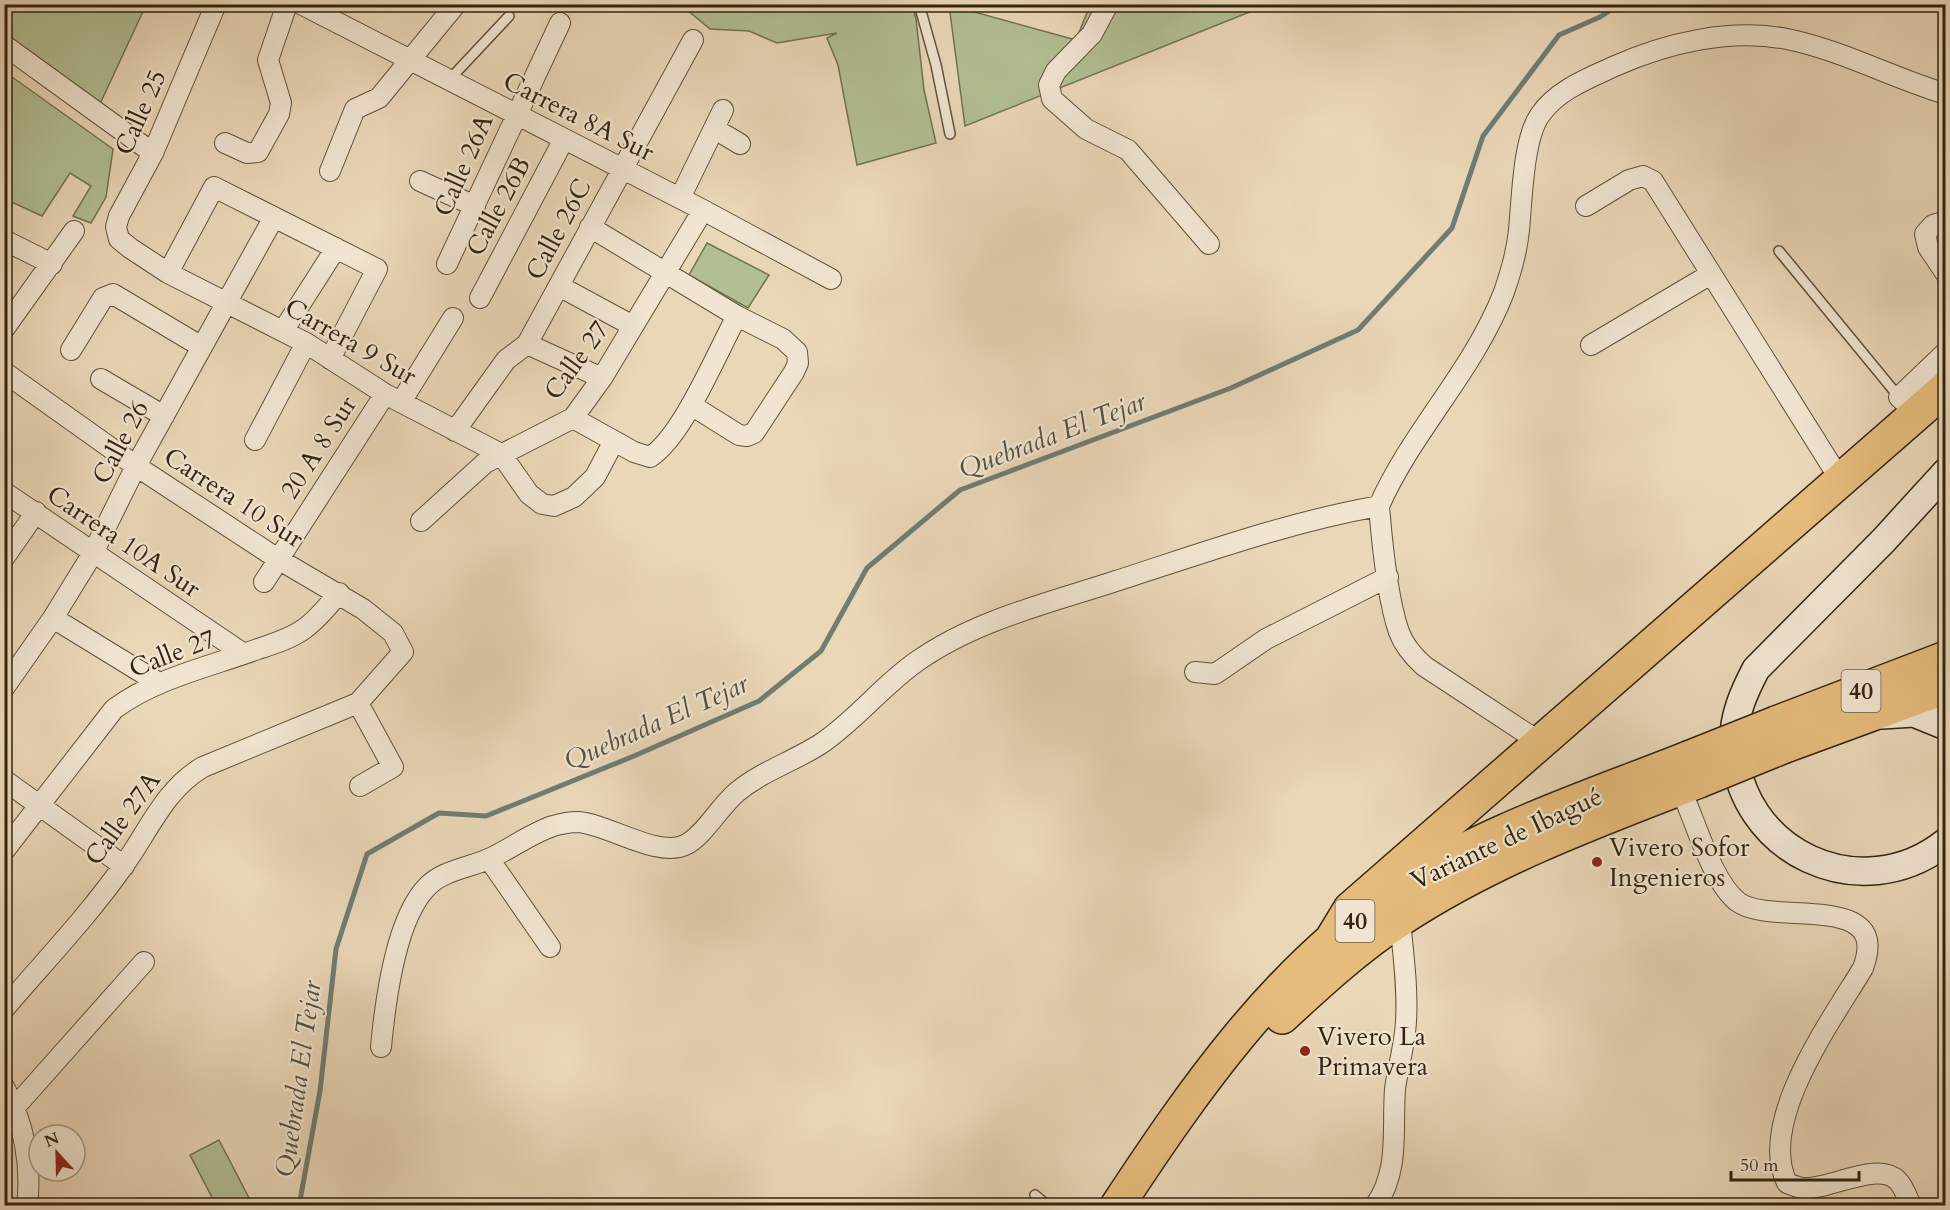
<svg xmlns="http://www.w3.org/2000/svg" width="1950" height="1210" viewBox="0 0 1950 1210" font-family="Cardo,serif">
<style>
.green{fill:#b2bf93;stroke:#727251;stroke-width:1.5}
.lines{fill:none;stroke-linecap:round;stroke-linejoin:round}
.stream{stroke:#707d73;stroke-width:5}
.lane-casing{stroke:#615139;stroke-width:12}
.street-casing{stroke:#615139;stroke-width:22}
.secondary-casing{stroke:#33240f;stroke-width:30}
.highway-casing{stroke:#33240f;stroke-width:36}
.lane{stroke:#f1e5d1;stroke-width:9}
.street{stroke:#f1e5d1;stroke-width:20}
.secondary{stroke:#f1e5d1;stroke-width:27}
.highway{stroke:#e5bc7c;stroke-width:33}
.highway-bridge-casing{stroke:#33240f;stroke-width:36;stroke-linecap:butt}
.highway-bridge{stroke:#e5bc7c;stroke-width:33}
.poi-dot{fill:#8f2418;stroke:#f1e5d1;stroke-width:2}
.labels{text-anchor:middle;stroke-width:4.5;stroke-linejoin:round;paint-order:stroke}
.shield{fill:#f1e5d1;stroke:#6c5e49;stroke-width:1.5}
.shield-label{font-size:24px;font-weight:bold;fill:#33240f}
.street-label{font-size:26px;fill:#33240f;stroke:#f1e5d1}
.poi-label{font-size:26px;fill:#33240f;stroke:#f1e5d1;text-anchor:start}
.water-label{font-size:27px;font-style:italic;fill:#525041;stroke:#f1e5d1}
</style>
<rect width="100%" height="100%" fill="#ead7b8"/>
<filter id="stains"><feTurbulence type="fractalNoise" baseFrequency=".00333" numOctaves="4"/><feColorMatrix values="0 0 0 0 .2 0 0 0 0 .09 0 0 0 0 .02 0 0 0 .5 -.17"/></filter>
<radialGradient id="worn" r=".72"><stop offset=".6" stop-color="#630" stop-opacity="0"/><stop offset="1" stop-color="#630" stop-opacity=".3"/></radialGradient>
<path class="green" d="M5,5H146L100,104L5,39Z
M681,5H912L916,19L924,90L936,143L857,165L838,65L827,38L837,33L777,43L749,31L710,29Z
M949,5L1076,40L1090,5H1267L965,126Z
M5,72L113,149L106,197L91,223L73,216L91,186L70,173L42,216L5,199Z
M707,243L769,275L748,308L689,275Z
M219,1140L249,1198L235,1205H216L190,1155Z"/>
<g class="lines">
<path class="stream" d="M299,1206L320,1091L336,949L367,854L439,813L486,816L634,756L759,701L821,651L867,568L960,490L1231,388L1358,330L1452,228L1483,136L1559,35L1600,17L1620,4"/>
<g class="lane-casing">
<path id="lane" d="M919,4L936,65L950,134
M449,80L509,16
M1779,251L1899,397
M1035,1195L1048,1206"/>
</g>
<g class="street-casing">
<path id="street" d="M216,4L153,153L119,216L116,227L119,239L130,248L168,273L306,343L385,394L501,454L529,494L542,504L554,506L574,497L595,477L614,441
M301,4L703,210L831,279
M1108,4L1092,34L1056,71L1049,85L1052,99L1086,129L1128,150L1209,244
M4,45L153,153
M715,129L740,144
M225,143L247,153L258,152L279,114L281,103L268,60L287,4
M330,171L355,109L379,98L456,4
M420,181L475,206
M680,198L723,110
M1586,206L1629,180L1643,176L1653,181L1841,481
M1946,221L1933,225L1925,234L1928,247L1946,274
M590,227L737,316L783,339L797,352L798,363L794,372L754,433L747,436L739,435L691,405
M4,240L52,264
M447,264L560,23
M168,273L214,187L377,269L330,359
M559,286L633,326
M480,298L564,139
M4,329L74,231
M283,331L336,248
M527,344L602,378
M1591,345L1711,274
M71,350L103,298L113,294L202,347
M4,372L136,466L278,559L363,609L393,633L403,652L358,703L203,767C165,789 149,830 124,865C89,915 44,962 4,1009
M101,379L164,416
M401,402L453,318
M1918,415L1899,397L1946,352
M573,418L634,452L650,457C683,436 717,352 737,316
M455,431L506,360L527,344L693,40
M255,440L306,343
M4,492L244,654
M421,521L485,463L573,418L602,378L703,210
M4,558L36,512
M264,582L385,394
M53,618L159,683
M1195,672L1215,674L1266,639L1388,577
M4,688L53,618L93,553L136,466L274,217
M358,703L393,767L360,786
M1541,743L1424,666C1413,656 1404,646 1399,632C1387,598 1382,543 1379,506C1412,431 1474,370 1504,292C1511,272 1517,251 1519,230C1522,200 1523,139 1540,115C1557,90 1589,78 1615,66C1667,43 1730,28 1787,39C1841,50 1893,78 1946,94
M4,780L124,866
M1680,788C1695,819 1711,881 1738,902C1772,927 1892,890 1863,968C1832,1020 1757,1121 1787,1183C1792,1185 1799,1188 1804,1188C1829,1190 1879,1160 1898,1181C1904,1187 1907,1197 1911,1206
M4,851L114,709C156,678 209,667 258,649C273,644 290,639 304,629C318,619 328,606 339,593
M489,859L550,947
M381,1047C385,1004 395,921 426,888C443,869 471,868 493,857C513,847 532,833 553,826C560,824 571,822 578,822C608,824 657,858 685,845C703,837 720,806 737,792C762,771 795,761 822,743C857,719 882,686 916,662C975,620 1049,603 1116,581C1203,553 1289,522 1379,506
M4,1087C24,1122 32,1165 27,1206
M15,1107L144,962
M1375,1206C1400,1171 1392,1130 1395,1089C1398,1067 1405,1044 1406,1021C1408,987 1403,953 1400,920"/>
</g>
<g class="secondary-casing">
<path id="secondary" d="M1946,472L1884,540L1756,669C1744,692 1733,716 1734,742C1736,852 1861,910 1946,842
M1882,715L1914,713L1946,726"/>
</g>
<g class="highway-casing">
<path id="highway" d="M1776,723L1946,658
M1785,746L1946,687
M1333,937L1350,909L1946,388
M1282,1017C1320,982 1358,947 1401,919C1492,859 1598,820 1699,781
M1117,1206C1194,1089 1274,974 1391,893C1478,833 1590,797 1688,758"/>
</g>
<use href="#lane" class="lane"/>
<use href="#street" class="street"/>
<use href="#secondary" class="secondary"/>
<use href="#highway" class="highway"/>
<g class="highway-bridge-casing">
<path id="highway-bridge" d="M1688,758L1776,723
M1699,781L1785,746"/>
</g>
<use href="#highway-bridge" class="highway-bridge"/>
</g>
<g class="poi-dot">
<circle cx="1597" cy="862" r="6"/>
<circle cx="1305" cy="1051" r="6"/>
</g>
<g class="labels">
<g class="shield">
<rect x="1841.5" y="670" width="39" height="42" rx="4.5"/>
<rect x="1335.5" y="900" width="39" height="42" rx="4.5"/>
</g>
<g class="shield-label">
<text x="1861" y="699">40</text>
<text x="1355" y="929">40</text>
</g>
<g class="street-label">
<text transform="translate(140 112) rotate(-66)" y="9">Calle 25</text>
<text transform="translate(579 116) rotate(27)" y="9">Carrera 8A Sur</text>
<text transform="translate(463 165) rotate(-66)" y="9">Calle 26A</text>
<text transform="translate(498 206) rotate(-62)" y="9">Calle 26B</text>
<text transform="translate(558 229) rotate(-62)" y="9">Calle 26C</text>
<text transform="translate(351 341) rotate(30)" y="9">Carrera 9 Sur</text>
<text transform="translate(576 360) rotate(-54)" y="9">Calle 27</text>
<text transform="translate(120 442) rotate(-62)" y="9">Calle 26</text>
<text transform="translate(318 447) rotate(-57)" y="9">20 A 8 Sur</text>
<text transform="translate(234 497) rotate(33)" y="9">Carrera 10 Sur</text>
<text transform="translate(124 541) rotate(34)" y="9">Carrera 10A Sur</text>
<text transform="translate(172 653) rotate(-21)" y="9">Calle 27</text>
<text transform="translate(122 818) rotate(-54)" y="9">Calle 27A</text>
<text transform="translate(1506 838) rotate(-25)" y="9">Variante de Ibagué</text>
</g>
<g class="poi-label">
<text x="1609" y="856">Vivero Sofor<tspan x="1609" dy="30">Ingenieros</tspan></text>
<text x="1317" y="1045">Vivero La<tspan x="1317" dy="30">Primavera</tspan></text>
</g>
<g class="water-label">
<text transform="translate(1052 435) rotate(-21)" y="9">Quebrada El Tejar</text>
<text transform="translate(656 722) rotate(-24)" y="9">Quebrada El Tejar</text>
<text transform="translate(298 1079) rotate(-82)" y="9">Quebrada El Tejar</text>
</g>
</g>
<rect width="1950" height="1210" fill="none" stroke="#ead7b8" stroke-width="24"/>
<rect x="6" y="6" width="1938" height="1198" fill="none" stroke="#33240f" stroke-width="3"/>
<rect x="12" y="12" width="1926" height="1186" fill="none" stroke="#33240f" stroke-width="1.5"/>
<g transform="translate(57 1153) rotate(338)"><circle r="28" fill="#f1e5d1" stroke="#a59883" stroke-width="1.5"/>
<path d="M0-4.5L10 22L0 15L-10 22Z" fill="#8f2418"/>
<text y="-9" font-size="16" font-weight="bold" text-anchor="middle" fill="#33240f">N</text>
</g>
<path d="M1731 1171v9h128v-9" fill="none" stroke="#33240f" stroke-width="3"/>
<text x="1740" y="1171" font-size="18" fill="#33240f" stroke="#f1e5d1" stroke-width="4.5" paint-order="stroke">50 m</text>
<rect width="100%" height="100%" filter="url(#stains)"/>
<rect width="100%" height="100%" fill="url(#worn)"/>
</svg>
